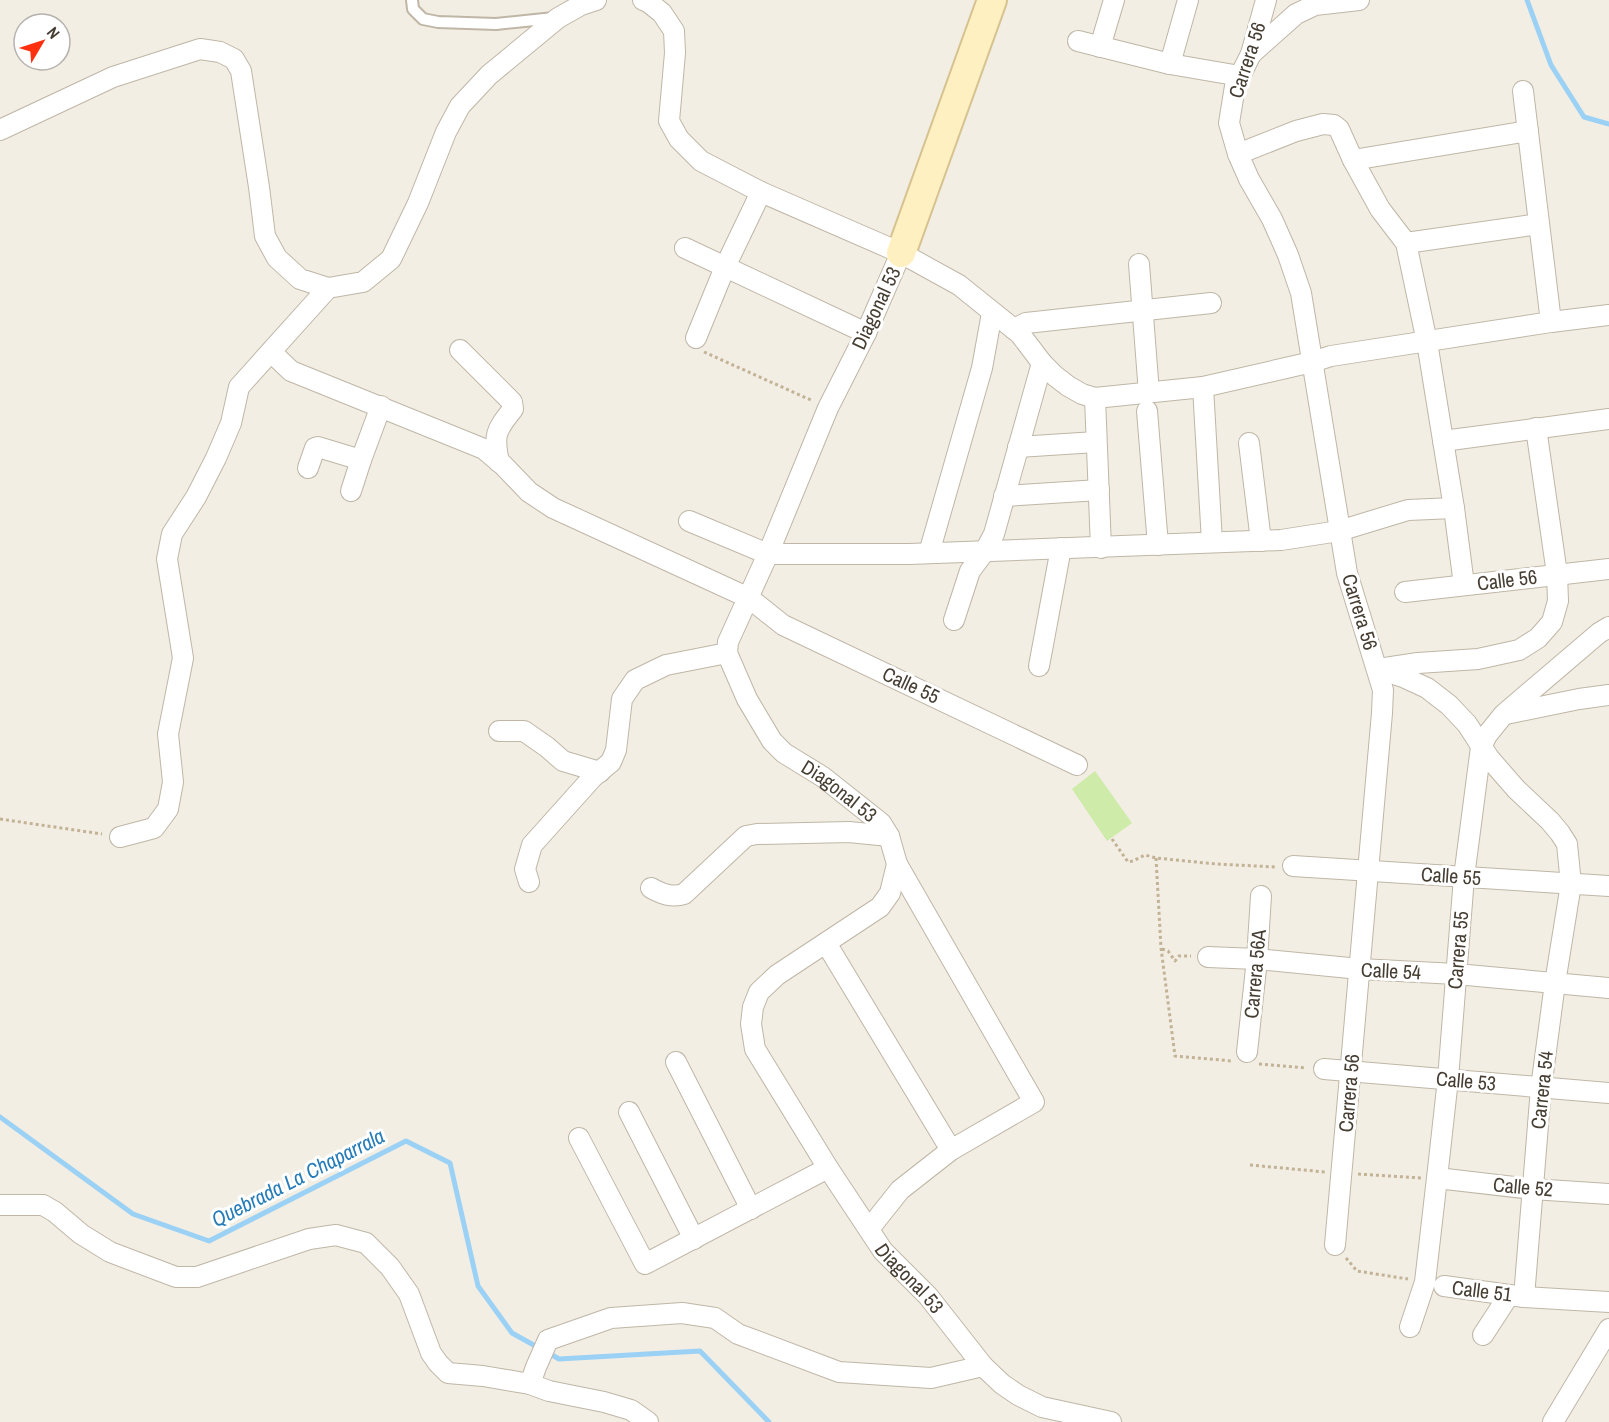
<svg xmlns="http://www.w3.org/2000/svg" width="1609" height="1422" viewBox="0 0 1609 1422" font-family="'Archivo Narrow',sans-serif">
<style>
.green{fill:#ceeba9}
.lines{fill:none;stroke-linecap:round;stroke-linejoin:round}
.stream{stroke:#9bd1f5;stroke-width:5}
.lane-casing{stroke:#bfb6a6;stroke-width:14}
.street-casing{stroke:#bfb6a6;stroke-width:22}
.secondary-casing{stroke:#d6c390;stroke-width:32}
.path{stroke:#c2b296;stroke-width:3;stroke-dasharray:3 3;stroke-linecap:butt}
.lane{stroke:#fff;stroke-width:10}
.street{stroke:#fff;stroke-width:20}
.secondary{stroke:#fff0c2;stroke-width:28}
.labels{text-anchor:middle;stroke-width:6;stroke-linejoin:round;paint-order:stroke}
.street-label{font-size:20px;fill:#463e33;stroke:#fff}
.water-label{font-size:21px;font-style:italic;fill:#267cb8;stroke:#fff}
</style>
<rect width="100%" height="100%" fill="#f3eee4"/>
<path class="green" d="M1095,771L1132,823L1107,841L1072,789Z"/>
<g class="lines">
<path class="stream" d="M1527,0L1551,65L1584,117L1609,124
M0,1117L133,1214L209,1241L406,1141L450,1163L478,1286L512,1333L539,1348
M547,1352L559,1359L700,1351L769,1422"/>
<g class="lane-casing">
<path id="lane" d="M412,0L413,9L423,19L438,22L496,24L554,18"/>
</g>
<g class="street-casing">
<g id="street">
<path d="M643,0L648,2L662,13L674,31L675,53L669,121L679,139L701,161L761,192L901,253L959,285L1020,334L1042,363L1055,376L1068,386L1082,394L1095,398L1203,387L1312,362L1331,356L1551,322L1609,315"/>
<path d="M1266,0L1251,54L1235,86L1229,123L1238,154L1249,179L1272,219L1288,255L1301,293L1347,573L1383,690L1382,713L1335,1245"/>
<path d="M1078,41L1170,64L1240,76"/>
<path d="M1100,47L1114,0"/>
<path d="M1251,54L1296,14L1315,5L1359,0"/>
<path d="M1170,64L1188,0"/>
<path d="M1523,91L1551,322"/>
<path d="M0,130L113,77L200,49L220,52L234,59L241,71L259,187L265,236L277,258L300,279L328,288L363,282L391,259L418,203L446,132L460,106L489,75L558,18L581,5L596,0"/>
<path d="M1238,154L1296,131L1323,124L1334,125L1339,129L1353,160L1380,209L1406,243L1427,342L1454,508L1464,585"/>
<path d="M1353,160L1528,131"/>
<path d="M1406,243L1539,224"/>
<path d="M685,248L866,333"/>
<path id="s1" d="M901,253L866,333L828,408L768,554L728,642L727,653L747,699L772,741L784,753L823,777L881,823L889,836L897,864L890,893L880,907L777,975L759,992L753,1007L751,1024L755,1049L828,1168L883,1251L928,1296L983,1366L1002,1384L1018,1395L1042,1407L1111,1422"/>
<path d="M1139,264L1149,393"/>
<path d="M1014,329L1026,323L1211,303"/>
<path d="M696,338L725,267L761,192"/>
<path d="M460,350L512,402L513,409C496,430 493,435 499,462"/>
<path d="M271,352L291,371L484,449L503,465L529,492L553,508L749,598L783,625L1077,765"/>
<path d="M1203,387L1212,542"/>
<path d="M1095,398L1101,548"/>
<path d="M1147,411L1158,545"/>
<path d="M1443,441L1609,419"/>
<path d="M1249,443L1261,541"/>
<path d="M1018,447L1096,442"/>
<path d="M308,468L315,448L318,447L361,460"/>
<path d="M351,491L361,460L381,406"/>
<path d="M1004,496L1099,490"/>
<path d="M689,521L768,554H909L1281,540L1339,531L1408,510L1454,508"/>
<path d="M929,553L982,368L992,313"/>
<path d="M1405,592L1609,569"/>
<path d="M954,620L970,571L985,551L994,534L1042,363"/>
<path d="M1039,666L1061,548"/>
<path d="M1385,668L1418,663L1478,659L1519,650L1538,638L1552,622L1558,601L1557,574L1536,428"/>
<path d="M1378,669L1403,677L1427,688L1449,705L1467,724L1489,758L1516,789L1550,821L1560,833L1567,844L1571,884L1555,983L1541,1088L1524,1297"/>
<path d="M1506,714L1579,699L1609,695"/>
<path d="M499,731H524L547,747L563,761L600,772"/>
<path d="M120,837L154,828L168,809L173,782L168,734L183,658L167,559L172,534L196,497L216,458L231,423L239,387L328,288"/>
<path d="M1293,866L1609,886"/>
<path d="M529,882L525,869L532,845L593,777L611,762L616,750L622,699L635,680L666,665L727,653"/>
<path d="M651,888C662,894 672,898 684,894L746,836L757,834L849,832L889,836"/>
<path d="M826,943L951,1150"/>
<path d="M1208,957L1257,959L1360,969L1456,974L1609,988"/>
<path d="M1247,1052L1257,959L1261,896"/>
<path d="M676,1062L751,1209"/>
<path d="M1324,1069L1609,1093"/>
<path d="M629,1112L694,1239"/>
<path d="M579,1138L645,1264L828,1168"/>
<path d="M1437,1178L1532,1189L1609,1194"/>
<path d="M0,1205H43L55,1212L81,1234L110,1252L176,1277H197L309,1239L336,1235L366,1243L390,1267L409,1294L431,1353L438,1363L448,1373L483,1376L530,1384"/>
<path d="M869,1229L900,1190L951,1150L1034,1102L897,864"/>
<path d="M1444,1286L1524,1297L1609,1302"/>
<path d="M1410,1327L1425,1282L1437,1178L1448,1079L1464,877L1481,747L1487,735L1504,714L1599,633L1609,627"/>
<path d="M1483,1335L1509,1295"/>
<path d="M648,1422L631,1410L604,1402L549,1391L530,1384L536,1367L548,1340L611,1318L682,1313L715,1318L738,1334L839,1372L931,1378L983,1366"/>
<path d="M1553,1422L1609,1329"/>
</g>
</g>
<g class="secondary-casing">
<path id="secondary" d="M901,253L992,0"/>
</g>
<path class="path" d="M704,352L813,401
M0,819L102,834
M1112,839L1128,862L1133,861L1145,855L1156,858L1216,864L1276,867
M1156,858L1161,948L1175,1056L1232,1061
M1162,949L1168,951L1175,961L1179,956H1191
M1259,1064L1306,1068
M1250,1165L1325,1172
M1358,1174L1421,1178
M1346,1258L1357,1271L1408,1279"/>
<use href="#lane" class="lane"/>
<use href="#street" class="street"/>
<use href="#secondary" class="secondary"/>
</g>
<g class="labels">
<g class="street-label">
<text transform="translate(1247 60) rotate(-72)" y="7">Carrera 56</text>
<text transform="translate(876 308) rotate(-65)" y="7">Diagonal 53</text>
<text transform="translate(1507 580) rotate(-7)" y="7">Calle 56</text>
<text transform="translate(1360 612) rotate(73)" y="7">Carrera 56</text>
<text transform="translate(911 685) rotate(25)" y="7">Calle 55</text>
<text dy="7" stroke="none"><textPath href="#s1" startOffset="620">Diagonal 53</textPath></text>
<text transform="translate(1451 876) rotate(4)" y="7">Calle 55</text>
<text transform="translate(1458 950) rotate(-85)" y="7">Carrera 55</text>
<text transform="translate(1391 971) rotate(3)" y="7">Calle 54</text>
<text transform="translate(1255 974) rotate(-85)" y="7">Carrera 56A</text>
<text transform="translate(1466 1081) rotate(5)" y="7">Calle 53</text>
<text transform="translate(1542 1090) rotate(-84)" y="7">Carrera 54</text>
<text transform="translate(1349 1093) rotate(-85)" y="7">Carrera 56</text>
<text transform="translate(1523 1187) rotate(5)" y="7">Calle 52</text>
<text dy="7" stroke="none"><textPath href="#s1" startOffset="1248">Diagonal 53</textPath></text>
<text transform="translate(1482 1291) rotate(7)" y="7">Calle 51</text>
</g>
<g class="water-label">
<text transform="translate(298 1178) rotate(-27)" y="7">Quebrada La Chaparrala</text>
</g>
</g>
<g transform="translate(42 42) rotate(51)"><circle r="28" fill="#ffffff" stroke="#b5b2ad" stroke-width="1.5"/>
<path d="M0-4.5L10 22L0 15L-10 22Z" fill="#ff300f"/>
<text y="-9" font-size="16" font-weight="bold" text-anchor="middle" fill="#463e33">N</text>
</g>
</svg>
